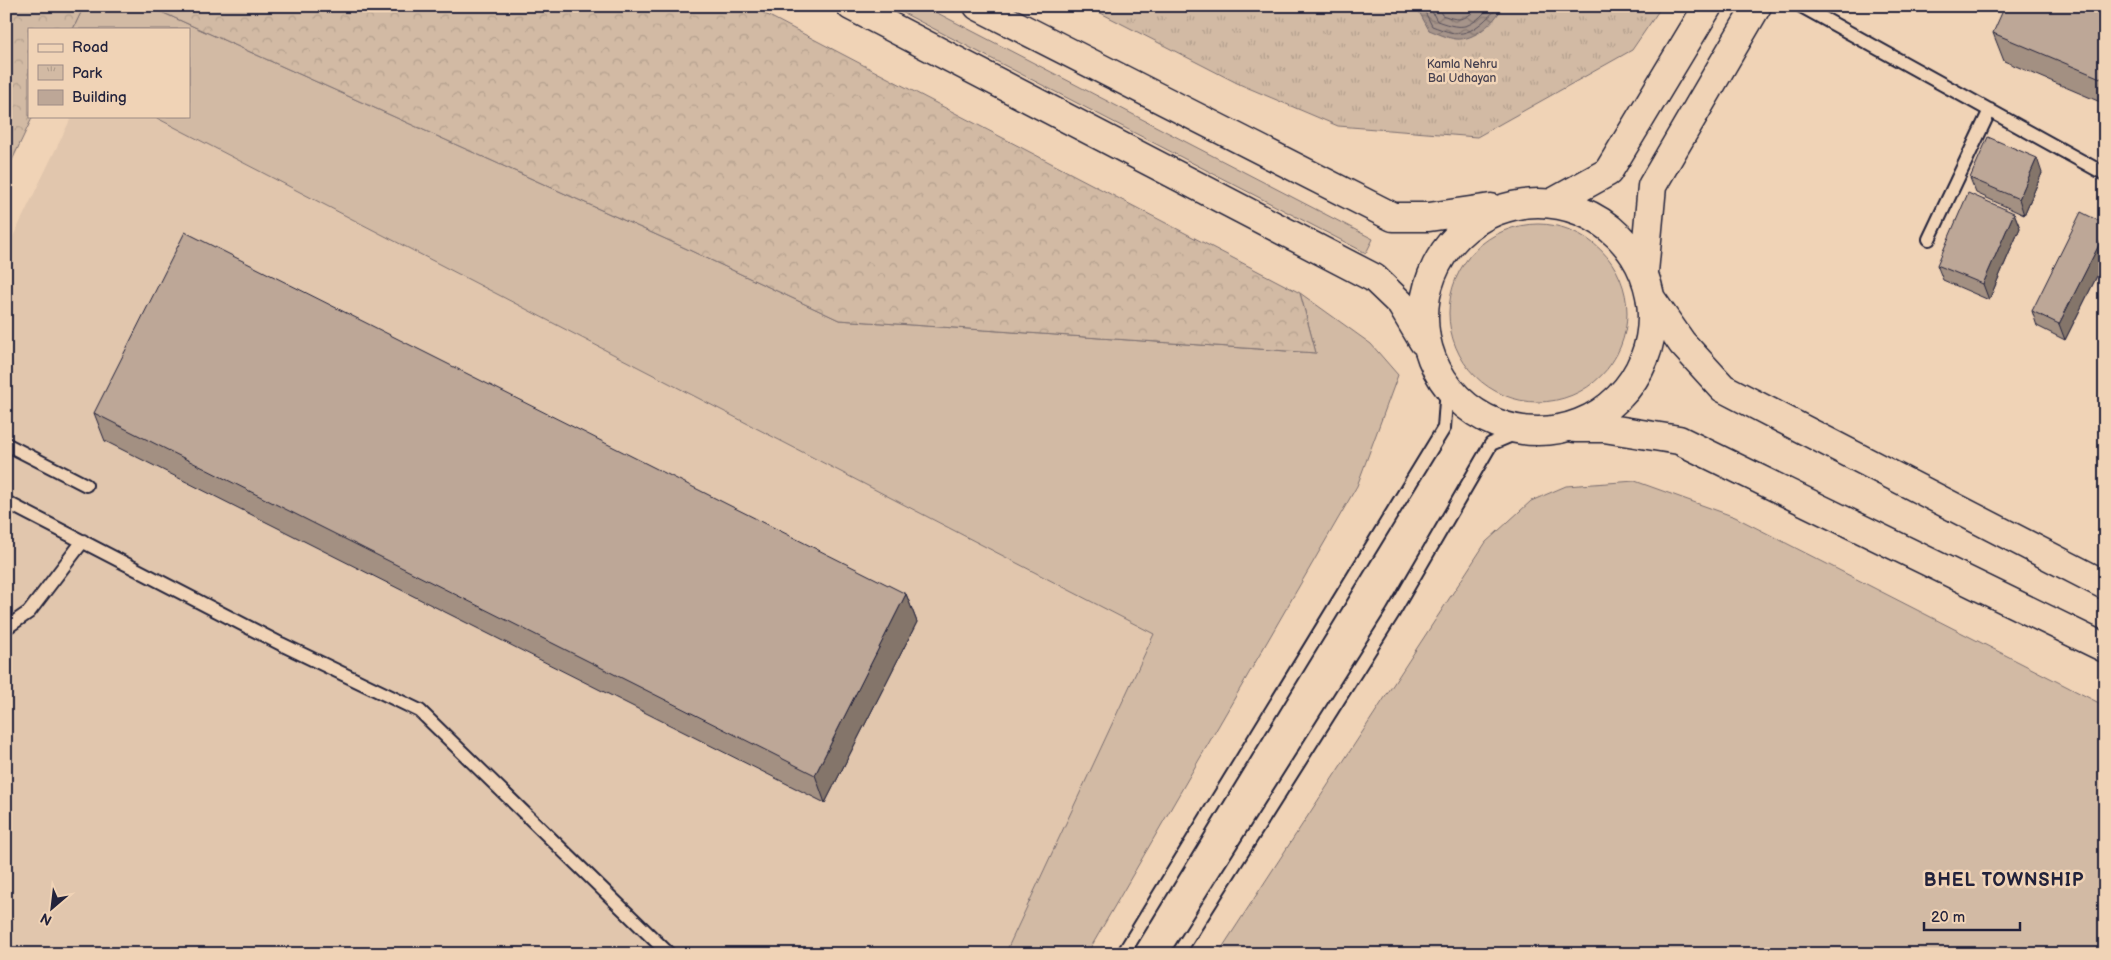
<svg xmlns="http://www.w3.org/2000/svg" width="2111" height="960" viewBox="0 0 2111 960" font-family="'Balsamiq Sans',sans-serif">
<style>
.built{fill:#e1c6ad}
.grass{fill:#d2baa4;stroke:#7a6e70}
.forest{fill:url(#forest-crowns);stroke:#7a6e70}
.park{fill:url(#park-tufts);stroke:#7a6e70}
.water{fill:url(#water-waves);stroke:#71666a}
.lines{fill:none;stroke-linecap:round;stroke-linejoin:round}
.shore{stroke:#57505b;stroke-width:1}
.service-casing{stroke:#22223b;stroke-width:16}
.secondary-casing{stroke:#22223b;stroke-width:31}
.service{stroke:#f0d3b6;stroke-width:12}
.secondary{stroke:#f0d3b6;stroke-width:28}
.wall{fill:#a39082;stroke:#22223b}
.shaded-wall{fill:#84756a;stroke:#22223b}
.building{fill:#bda797;stroke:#22223b}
.labels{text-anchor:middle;stroke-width:5;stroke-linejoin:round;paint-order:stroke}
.park-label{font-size:12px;fill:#454050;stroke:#f0d3b6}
.district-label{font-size:18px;font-weight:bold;letter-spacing:1px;fill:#22223b;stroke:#f0d3b6}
</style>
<defs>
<pattern id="forest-crowns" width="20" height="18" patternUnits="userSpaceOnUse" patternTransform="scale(1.25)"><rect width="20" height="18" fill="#d2baa4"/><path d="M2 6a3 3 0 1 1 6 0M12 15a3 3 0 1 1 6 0" fill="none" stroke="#b4a08e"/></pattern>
<pattern id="park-tufts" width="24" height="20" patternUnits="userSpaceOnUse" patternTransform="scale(1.25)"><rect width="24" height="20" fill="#d2baa4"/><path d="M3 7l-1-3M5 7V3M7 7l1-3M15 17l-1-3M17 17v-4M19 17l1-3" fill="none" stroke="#b4a08e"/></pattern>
<pattern id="water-waves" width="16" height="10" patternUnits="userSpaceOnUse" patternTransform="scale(1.25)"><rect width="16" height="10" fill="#a6948a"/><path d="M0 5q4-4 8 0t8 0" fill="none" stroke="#877872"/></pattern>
</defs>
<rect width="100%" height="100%" fill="#f0d3b6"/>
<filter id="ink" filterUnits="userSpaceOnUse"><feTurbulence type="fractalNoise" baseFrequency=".02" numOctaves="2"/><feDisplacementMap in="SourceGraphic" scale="10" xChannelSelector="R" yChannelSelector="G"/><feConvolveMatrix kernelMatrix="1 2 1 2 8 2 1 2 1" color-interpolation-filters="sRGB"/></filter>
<g filter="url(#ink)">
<path class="built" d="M72,116H153L1154,634L1005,954H6V251Z"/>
<path class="grass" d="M84,6H148L670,241L839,320L1316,353L1300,293L1371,344L1398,375L1357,486L1087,954H1005L1154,634L153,116H189V29H73Z
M890,6H924L1373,239L1366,253Z
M1449 313a89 89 0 1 1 178 0a89 89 0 1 1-178 0Z
M1635,481L1735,517L2105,706V954H1218L1486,542L1531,501L1566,486Z"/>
<path class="forest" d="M6,6H84L73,29H29V116H33L6,173Z
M148,6H750L1300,293L1316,353L839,320L670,241Z"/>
<path class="park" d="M1087,6H1662L1632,50L1477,137L1338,126L1239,84Z"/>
<path class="water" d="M1416,6H1503C1495,22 1474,41 1456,39C1447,38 1437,33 1429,30Z"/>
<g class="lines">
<path class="shore" d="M1422,6L1432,26C1456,35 1464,38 1484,21C1489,16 1494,13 1498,6
M1429,6L1437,21C1465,31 1470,28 1491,6
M1437,6L1442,15C1462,22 1464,20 1480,6"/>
<g class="service-casing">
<path id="service" d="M1801,6L2105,174
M1929,239L1990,110
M6,444L86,485
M6,502L281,644L420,711L669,954
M6,628L29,612L83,541
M1123,954L1444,428L1447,387
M1178,954L1393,613L1491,444L1524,430"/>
</g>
<g class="secondary-casing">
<path id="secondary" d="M851,6L1374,278L1401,304L1423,341
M978,6L1393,217H1429L1491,208
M1424 317a114 114 0 1 1 228 0a114 114 0 1 1-228 0Z
M1552,203L1608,172L1708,6
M1644,272L1652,186L1757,6
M1652,300L1682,343L1723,388L2105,585
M1575,428H1604L1679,440L2105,648"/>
</g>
<use href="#service" class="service"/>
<use href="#secondary" class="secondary"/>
</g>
<path class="wall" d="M2105,6V104L2004,61L1993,33Z
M2042,173L2024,215L1976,193L1970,178Z
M2014,213L2020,228L1989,300L1943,280L1937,265Z
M2105,224V260L2065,340L2037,326L2032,311Z
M94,413L906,594L917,622L825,803L105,441Z"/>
<path class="shaded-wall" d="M2037,158L2042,173L2024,215L2019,199Z
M2014,213L2020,228L1989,300L1983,284Z
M2105,233V260L2065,340L2059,324Z
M906,594L917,622L825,803L815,775Z"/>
<path class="building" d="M2005,6H2105V80L1993,33Z
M1988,137L2037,158L2019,199L1970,178Z
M1968,193L2014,213L1983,284L1937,265Z
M2081,212L2105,224V233L2059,324L2032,311Z
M185,232L906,594L815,775L94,413Z"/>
</g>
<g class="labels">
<g class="park-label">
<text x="1462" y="68">Kamla Nehru<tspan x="1462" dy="14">Bal Udhayan</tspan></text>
</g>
<g class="district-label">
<text x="2004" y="886">BHEL TOWNSHIP</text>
</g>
</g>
<rect width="2111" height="960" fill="none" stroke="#f0d3b6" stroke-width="25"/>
<rect x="12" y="12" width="2086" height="935" fill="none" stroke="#22223b" stroke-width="2" filter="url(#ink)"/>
<rect x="28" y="28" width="162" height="90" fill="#f0d3b6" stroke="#9e8c85"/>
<rect x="38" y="44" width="25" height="8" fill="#f0d3b6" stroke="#9e8c85"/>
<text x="72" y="52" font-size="15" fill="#22223b">Road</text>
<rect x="38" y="65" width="25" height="15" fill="url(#park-tufts)" stroke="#9e8c85"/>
<text x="72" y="78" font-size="15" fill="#22223b">Park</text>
<rect x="38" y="90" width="25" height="15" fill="#bda797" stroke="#9e8c85"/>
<text x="72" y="102" font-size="15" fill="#22223b">Building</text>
<g transform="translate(52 908) rotate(208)" stroke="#f0d3b6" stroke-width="4" paint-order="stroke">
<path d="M0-4L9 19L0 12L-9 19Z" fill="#22223b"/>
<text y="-8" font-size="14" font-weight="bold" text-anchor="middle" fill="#22223b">N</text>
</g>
<path d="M1924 922v8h96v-8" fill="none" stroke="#22223b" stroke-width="2.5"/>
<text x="1931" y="922" font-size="15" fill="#22223b" stroke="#f0d3b6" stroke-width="4" paint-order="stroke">20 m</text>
</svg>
